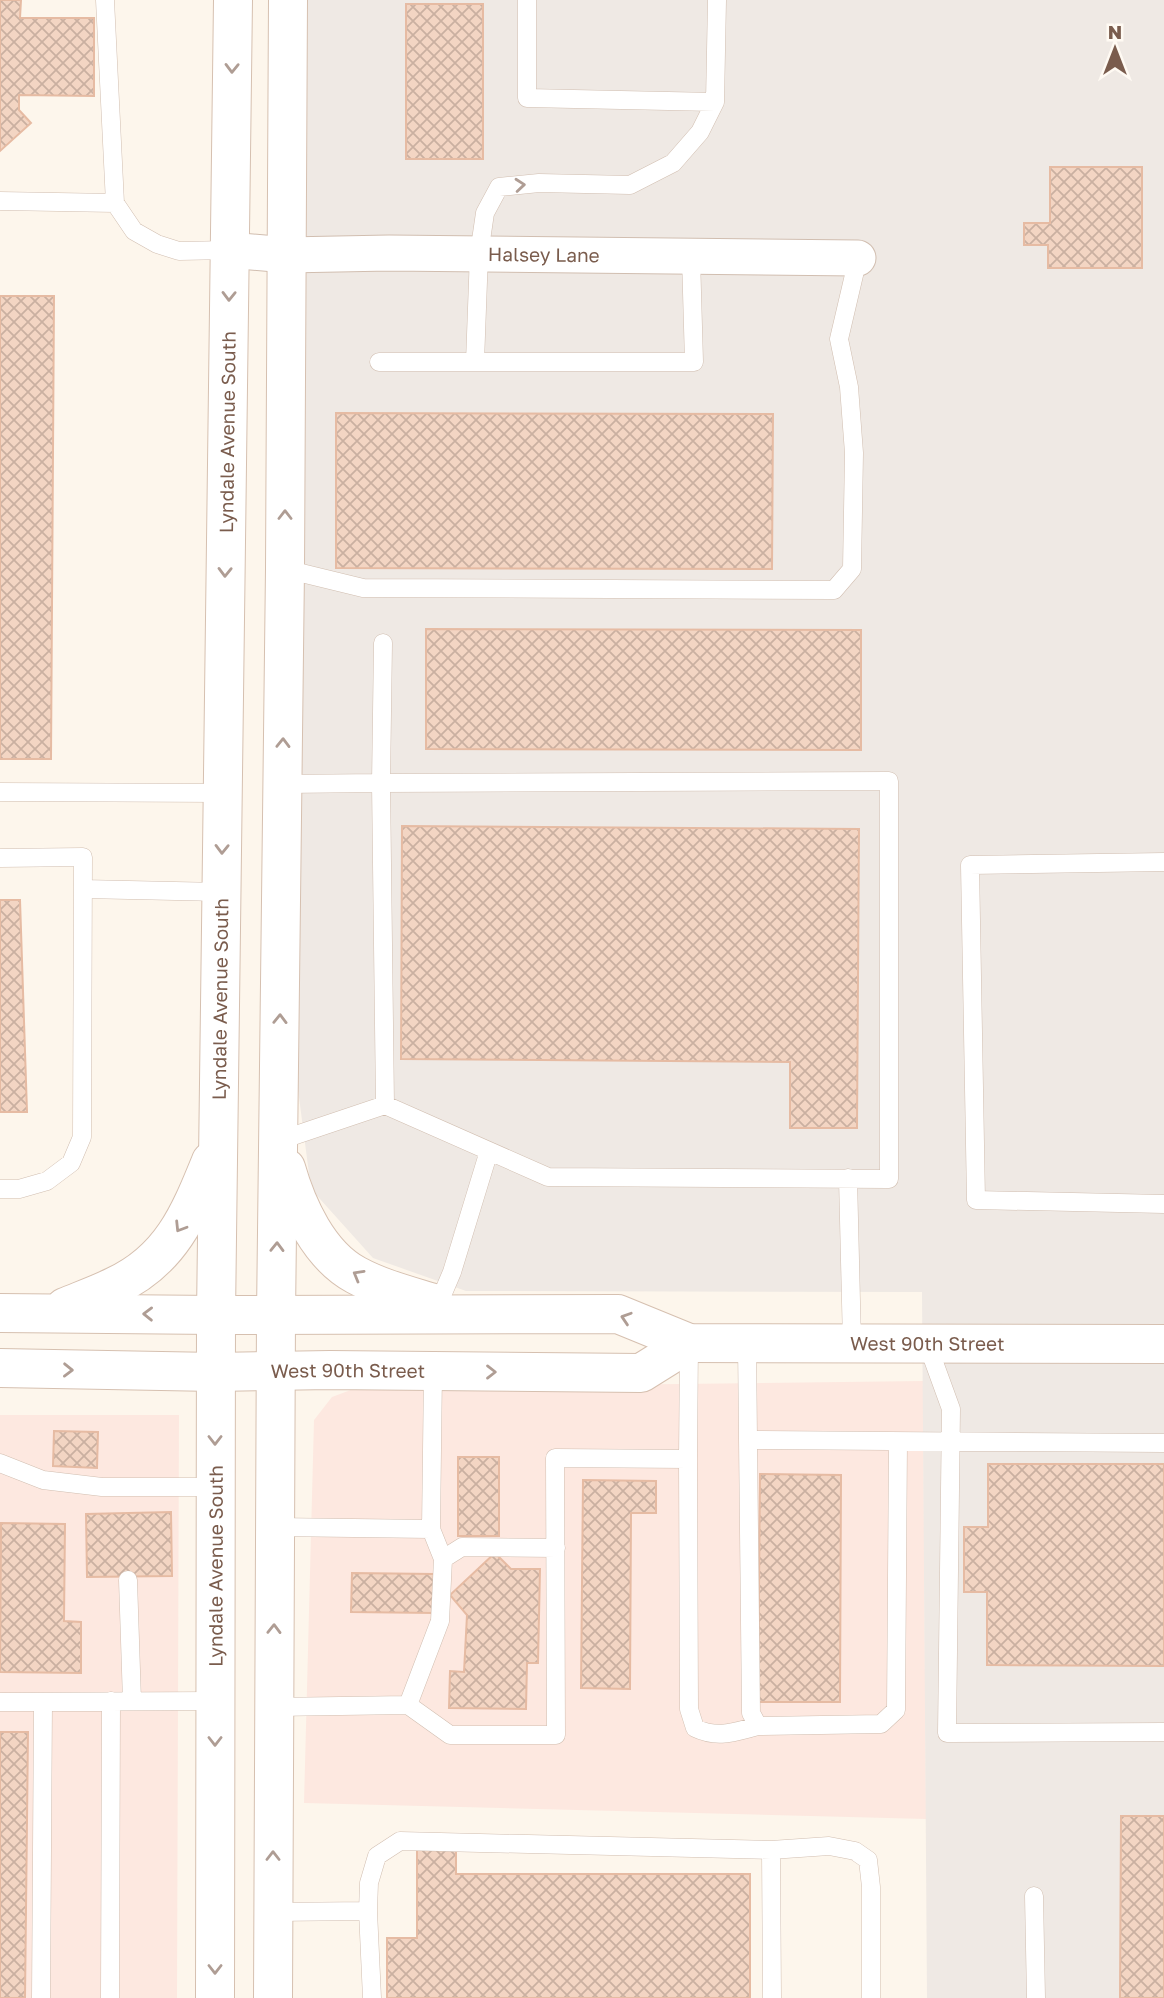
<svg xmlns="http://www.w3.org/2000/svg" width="1164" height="1998" viewBox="0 0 1164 1998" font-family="'Golos Text',sans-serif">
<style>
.commercial{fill:#fde8e0}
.industrial{fill:#efe9e4}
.building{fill:url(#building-cross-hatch);stroke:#e6bba3;stroke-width:2}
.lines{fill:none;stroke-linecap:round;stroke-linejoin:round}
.lane-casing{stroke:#d1beb0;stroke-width:19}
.street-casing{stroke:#d1beb0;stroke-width:37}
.secondary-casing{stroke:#d6c0b0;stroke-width:40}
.lane{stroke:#fff;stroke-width:18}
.street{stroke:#fff;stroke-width:35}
.secondary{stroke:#fff;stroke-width:38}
.oneway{stroke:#af9d94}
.labels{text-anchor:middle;stroke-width:7;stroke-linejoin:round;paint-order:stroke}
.street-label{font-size:19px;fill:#7a5c4d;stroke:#fffaf3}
</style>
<defs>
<pattern id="building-cross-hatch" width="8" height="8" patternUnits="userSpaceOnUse" patternTransform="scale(1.75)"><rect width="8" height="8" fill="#f3d5c3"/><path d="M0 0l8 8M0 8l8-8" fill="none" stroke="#cab0a1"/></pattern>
</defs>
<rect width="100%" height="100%" fill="#fdf6ec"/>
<path class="commercial" d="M923,1381L926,1819L304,1803L314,1420L332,1397L356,1388Z
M0,1415H179L177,1998H0Z"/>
<path class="industrial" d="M303,0H1164V1998H927L922,1292L466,1291L373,1258L311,1189L297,1082Z"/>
<path class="building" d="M0,0H21L20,18H94V96L19,95V110L31,123L0,151Z
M406,4H483V159H406Z
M1050,167H1142V268H1048V245H1024V223H1050Z
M0,296H54L51,759H0Z
M336,413L773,414L772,569L336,568Z
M426,629L861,630V750L426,749Z
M402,826L859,829L857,1128H790V1062L401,1059Z
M0,900H20L27,1112H0Z
M54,1431L98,1432L97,1468L53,1466Z
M458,1457H499V1536H458Z
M988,1464H1164V1666L987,1665V1592H964V1527H988Z
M760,1474L841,1475L840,1702H758Z
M583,1480L656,1481V1513H631L630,1689L581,1688Z
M171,1512L172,1576L87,1577L86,1514Z
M1,1523L65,1524L64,1621L81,1622V1673L0,1672Z
M495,1553L511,1569H540L538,1663H527L526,1709L449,1708L450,1671L464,1672L467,1615L450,1595Z
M352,1573L434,1574V1613L351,1612Z
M0,1732H28L25,1998H0Z
M1121,1816H1164V1998H1120Z
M417,1849H456V1874H750V1998H387V1938H417Z"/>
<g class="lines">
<g class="lane-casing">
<path id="lane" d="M105,0L115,203L134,231L157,244L179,251L229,250
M527,0V98L715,102
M0,201L115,203
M691,257L694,362H475L479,254L485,213L499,187L539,183L630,185L673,163L700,132L715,102L717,0
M379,362H475
M285,569L363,588L834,590L852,569L854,453L849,387L839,339L858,258
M282,784L381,783L889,781V1179L548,1177L385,1105L381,783L383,643
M0,792L222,793
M0,858L83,857L82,1137L71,1163L47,1181L19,1189H0
M1164,862L970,865L976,1200L1164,1204
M83,889L221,892
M278,1141L385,1105
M848,1178L852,1343
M438,1305L452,1272L489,1151
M747,1343L748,1440L1164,1443
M927,1343L951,1409L947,1733L1164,1732
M748,1440L751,1713L758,1726L881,1724L896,1710L898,1442
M688,1459L689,1709L695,1728C718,1739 734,1732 758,1726
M0,1463L43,1480L102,1487H215
M275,1527L431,1529L433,1372
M443,1559L462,1547L556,1548
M128,1580L132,1701
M0,1702L215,1701
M408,1705L440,1621L443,1559L431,1529
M273,1707L408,1705L450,1735H556L555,1458L688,1459L689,1343
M771,1850L829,1846L855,1851L868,1860L871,1887V1998
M1034,1896L1036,1998
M368,1911L372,1998
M272,1912L368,1911L369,1883L377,1856L400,1841L771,1850L772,1998
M41,1998L43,1702
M110,1998L111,1701"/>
</g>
<g class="street-casing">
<g id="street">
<path id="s1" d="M229,250L287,255L389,253L858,258"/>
</g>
</g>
<g class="secondary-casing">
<g id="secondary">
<path d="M286,1168C297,1207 319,1255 356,1275C380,1288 407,1295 433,1303"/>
<path d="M65,1307C82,1300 99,1294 115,1286C171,1260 189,1215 211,1161"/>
<path id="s2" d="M0,1313L216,1315L618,1314L689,1343L1164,1344"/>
<path id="s3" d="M0,1368L215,1372L330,1370L641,1373L689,1343"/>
<path id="s4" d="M215,1998L216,1315L233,0"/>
<path d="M273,1998L276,1315L285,569L288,0"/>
</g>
</g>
<use href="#lane" class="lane"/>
<use href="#street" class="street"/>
<use href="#secondary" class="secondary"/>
</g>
<defs><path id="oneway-chevron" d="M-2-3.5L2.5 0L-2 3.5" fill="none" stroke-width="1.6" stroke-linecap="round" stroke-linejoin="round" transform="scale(1.75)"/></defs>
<g class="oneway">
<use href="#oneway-chevron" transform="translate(232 68) rotate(91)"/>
<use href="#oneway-chevron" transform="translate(520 185) rotate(-5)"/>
<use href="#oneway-chevron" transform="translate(229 296) rotate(91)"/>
<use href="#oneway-chevron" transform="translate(285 515) rotate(-90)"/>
<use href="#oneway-chevron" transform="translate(225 572) rotate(91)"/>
<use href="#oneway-chevron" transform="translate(283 743) rotate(-89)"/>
<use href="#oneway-chevron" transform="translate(222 849) rotate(91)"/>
<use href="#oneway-chevron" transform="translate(280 1019) rotate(-89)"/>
<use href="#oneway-chevron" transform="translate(180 1227) rotate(122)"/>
<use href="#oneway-chevron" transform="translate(277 1247) rotate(-89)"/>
<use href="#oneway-chevron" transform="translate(358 1275) rotate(-150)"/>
<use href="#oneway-chevron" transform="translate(148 1314) rotate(-179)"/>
<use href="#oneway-chevron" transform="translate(626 1318) rotate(-162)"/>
<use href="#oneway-chevron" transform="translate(68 1370) rotate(1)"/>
<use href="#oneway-chevron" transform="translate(491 1372)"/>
<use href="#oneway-chevron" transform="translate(215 1440) rotate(90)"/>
<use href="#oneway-chevron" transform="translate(274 1629) rotate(-89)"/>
<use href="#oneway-chevron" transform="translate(215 1741) rotate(90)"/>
<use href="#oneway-chevron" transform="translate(273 1856) rotate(-90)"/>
<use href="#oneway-chevron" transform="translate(215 1969) rotate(90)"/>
</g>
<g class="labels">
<g class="street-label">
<text dy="7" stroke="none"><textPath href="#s1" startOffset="315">Halsey Lane</textPath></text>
<text dy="7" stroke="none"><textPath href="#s4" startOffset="1566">Lyndale Avenue South</textPath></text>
<text dy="7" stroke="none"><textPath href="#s4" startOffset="999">Lyndale Avenue South</textPath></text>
<text dy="7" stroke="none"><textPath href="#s2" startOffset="933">West 90th Street</textPath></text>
<text dy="7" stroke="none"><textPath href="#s3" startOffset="348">West 90th Street</textPath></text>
<text dy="7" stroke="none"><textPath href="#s4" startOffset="432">Lyndale Avenue South</textPath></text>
</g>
</g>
<g transform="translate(1115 49)" stroke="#fffaf3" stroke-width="5" paint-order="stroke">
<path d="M0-5L12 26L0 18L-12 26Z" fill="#7a5c4d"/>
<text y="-10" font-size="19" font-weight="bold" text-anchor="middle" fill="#7a5c4d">N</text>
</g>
</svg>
